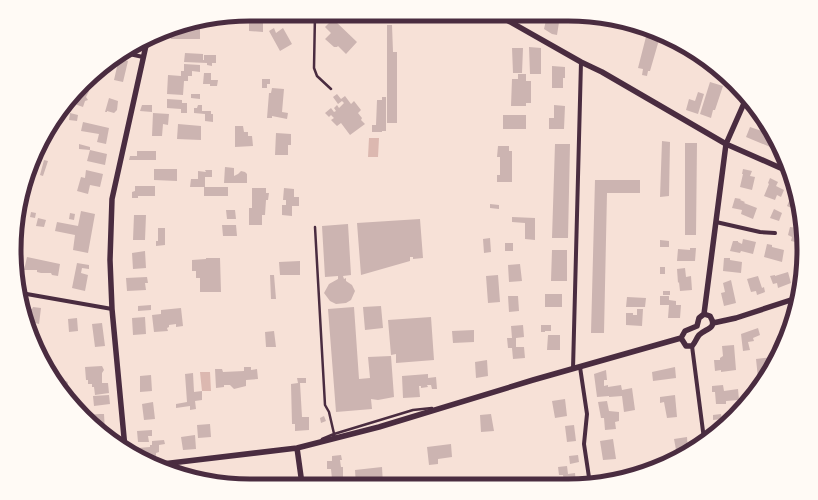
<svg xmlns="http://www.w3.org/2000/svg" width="818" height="500" viewBox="0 0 818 500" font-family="Jost,sans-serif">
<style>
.water{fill:#dcb8b0}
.building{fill:#ccb4b1}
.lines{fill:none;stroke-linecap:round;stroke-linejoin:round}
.service{stroke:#4a2c40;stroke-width:2.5}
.minor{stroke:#4a2c40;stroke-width:4}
.tertiary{stroke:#4a2c40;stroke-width:5.5}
.rim{fill:none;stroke:#4a2c40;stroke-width:5}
</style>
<rect width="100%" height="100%" fill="#f7e1d7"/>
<path class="water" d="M369,138H379L378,157H368Z
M200,372H210L211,391H202Z"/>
<path class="building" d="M235,16L263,23V32L249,31V23H231L232,17Z
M547,16H560L557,35L552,34L544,29Z
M578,16H599L603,17L601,23Z
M333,19L357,42L346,54L338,46L337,47H334L325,39L331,33L325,27Z
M387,25H392L393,52H397V123H387Z
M174,26L200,27V39H171L170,37L160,36L161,34Z
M274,28L276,33L283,28L292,44L280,51L269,31Z
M648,29L661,33L650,71H648L647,76L642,75L643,69L638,68Z
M529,47L541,48V74H530Z
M512,48H523L522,73H513Z
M185,53L203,54V60H204V55H216V63H212V66L207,65V63L184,62Z
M119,58L128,61L123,82L114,80Z
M184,64L200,65V72L192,71V76H188V81H184L183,95L167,94L168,75L181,76V71H184Z
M552,66L565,67V78H563V88H552Z
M204,73H211V80H218L217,86H210V84H203Z
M518,74H526V81H531V103H526V106H511L512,79H518Z
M262,79H270V84H267V88H262Z
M710,82L723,86L715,110H713L711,118L700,114Z
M272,88L284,89L282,112L288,113L287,119L272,116V118H267L269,93H271Z
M82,89L89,91L86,97L88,100L85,101L83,107L69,102Z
M698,92L704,94L698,114L686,110L689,99L695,101Z
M191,94H200V99L191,98Z
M337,94L341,99L345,96L351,104L354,101L361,110L358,113L362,118L361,120L365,124L350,135L341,123L337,126L331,120L334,118L331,115L329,117L325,113L331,108L334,112L336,111L334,108L337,105L339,108L344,103L342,101L338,104L333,97Z
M382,97H386V131H382V132H372V125H376L377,100H382Z
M109,98L118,101L117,110L114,113L107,111V112H105Z
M167,99L182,100V103H187V113H181V109L167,108Z
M142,105H152V112L140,111Z
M198,105H202V111H211V114H213V122L205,121V114L194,113V108H197Z
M554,105L565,106L564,129H549V118H554Z
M70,113L78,115L77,121L69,120Z
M153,113L169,114L168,125L163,124L162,136H152Z
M503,115H526V129H503Z
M83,122L109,128L106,144L97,142L99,134L81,131Z
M178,124L201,126V140L177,139Z
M235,126H243L244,132H248V136H252L253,146L235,147Z
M750,127L773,135L777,145L775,149L746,137Z
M276,133L291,134V145H288V155H275Z
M662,141L670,142L669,196L660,197Z
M685,143H697L696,235H685Z
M79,144L90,147V150L107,154L105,165L87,161L90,150L79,149Z
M555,144H570L568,238H552Z
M498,146H509V151H512V182H497V175H500V157H497Z
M137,151H156V160H129L130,156H137Z
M44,160L48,161L43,176L40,175Z
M225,167L234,168V176L238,174L241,171L245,172L247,174V183H224Z
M154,169H177V181L154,180Z
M743,169L752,171L750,176L755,177L752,190L740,187L743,174H742Z
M29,170H30L28,177L32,178L29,190L24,189L26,174Z
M86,170L103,174L100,187L90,185L88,194L77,191L81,177L85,178Z
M205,170H212V177H205V187H228V196H204V187H190L191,179H198V171L206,172Z
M770,178L778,182L776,186L784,190L781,197L777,195L775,200L764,196L769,184L768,183Z
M595,180H640V193H607L604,333H591Z
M135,186H155V196H138V198H132V192L135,191Z
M252,188H266V193H269L268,200H266L265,215H262V225H249V208H252Z
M284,188L294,189V197H299V206H292V216L282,215V205H286V200H283Z
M792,190L799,209L798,211L787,206L792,194L791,193Z
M23,196L26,197L23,206L21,205Z
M735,198L741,199L740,200L745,202L744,203L757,208L753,219L741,214L742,210L732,208Z
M490,204L499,205V209L490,208Z
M774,209L782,213L779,221L770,218Z
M226,210H235L236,219H227Z
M81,211L95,214L88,253L73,250L75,235L55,231L57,222L78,226Z
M31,212L36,213L35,218L30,217Z
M70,213L75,214L74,220L69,219Z
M134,215H146L145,240H133Z
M512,217L535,218V240L525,239V223L512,222Z
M38,218L46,220L44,227L36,226Z
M420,219L423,258L413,259V257H410V261L361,275L357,223Z
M348,224L351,275L343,276L344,279L346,278V281L352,285L355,291L351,300L346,303L336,304L330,301L324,293L329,284L338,279V276L325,277L322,226Z
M222,225H236L237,236H223Z
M790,227L799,228L798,230L801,231L800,243L791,241L792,237L788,235Z
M158,228H165V245L156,246V241H158Z
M490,238L491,252L484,253L483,239Z
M743,239L756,242L753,254L741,251L740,253L730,251L733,241H738V242L742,244Z
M660,240L669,241V247H660Z
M505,243H513V251H505Z
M767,244L772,245V247L784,250L782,262L764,257Z
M690,248H696L695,261H677L678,249L690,250Z
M552,250H567V281H551Z
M145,251L146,268L133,269L132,253Z
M27,257L60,264L58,276L52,275L51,273H41L37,272V270H24Z
M206,258H220L221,292H200V278H196V271H192V260L206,259Z
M724,258H730V260L742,262L741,273L723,271Z
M300,261V275H280L279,262Z
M77,263L89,265V269L82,268L81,273L88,275L85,291L72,288Z
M520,264L522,281L509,282L508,265Z
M660,267H665V274H660Z
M685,268L686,277L691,276L692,290L680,291L679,282L678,283L677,269Z
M788,272L791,283L778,288L777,283L773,284L770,276L775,275V276Z
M270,275H274L276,299H271Z
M498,275L500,302L488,303L486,276Z
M758,276L762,288L764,287L765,292L757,295L756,291L751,292L747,279Z
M147,277L148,283H145L146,290L127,291L126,278Z
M731,280L736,303L724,306L721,293L725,292L723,283Z
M663,291H670V295H663Z
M545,294H562V307H545Z
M508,296H518L519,311L509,312Z
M660,296H669V300L676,301V305H681L680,318H668L669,305H660Z
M627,297L646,298L645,307H626Z
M151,305V310L138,311V306Z
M381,306L383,328L365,330L363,307Z
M33,307L41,308L39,324L26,321L24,308L32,309Z
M354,307L359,379L370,378L368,357L391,356L394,397L378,400L371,399L372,409L336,412L328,309Z
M181,308L183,326L176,327V324L169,325V327L167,328L168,331L154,332L152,315L161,314V310Z
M637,309H643L642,326L626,325V313H633V315H637Z
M145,317L146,334L133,335L132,318Z
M431,317L434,360L396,363V354L391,355L388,320Z
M791,317H793L788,328L787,321L791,320Z
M77,318L78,331L69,332L68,319Z
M102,323L105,346L95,347L92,324Z
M523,325L524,337L516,338V347H524L525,358L513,359L512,348H508L507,338H512L511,326Z
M541,325H551V331H545V332H541Z
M758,328L760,335L753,338L754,341L748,342L750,350L743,351L741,334Z
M474,330V342L453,343L452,331Z
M274,331L276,347H266L265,332Z
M548,335H560V350H547Z
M734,345L736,370L721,372V370L715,371L714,360H720V358L723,356L722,346Z
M773,357L763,377L758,378L756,359Z
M487,360L488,376L476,378L475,362Z
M102,366L104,370L102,373V383H108L109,393L95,395L94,387H92V384H88V380H86L85,367Z
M244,367H251V370L257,369L258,379L246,380V386L234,389L230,385H224V387L216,388L215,369H222L223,372L244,371Z
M675,367L676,378L653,381L652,372Z
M606,370L607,380H604V386L608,385V387L621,385L622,390L632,388L635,410L624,412L622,396L609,397V396L597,397L594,374Z
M193,373L194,392L202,391V400L195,401L196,409L190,410V406L176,408V404L187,402L185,374Z
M428,374V378L436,377L437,389H432L431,385H427L428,387L421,388V386H419L420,397L403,398L402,376Z
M151,375L152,391L140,392V376Z
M297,378H306V383H300L302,417H309V430L295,431V424H292L291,384L298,383Z
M62 384a3 3 0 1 1 6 0a3 3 0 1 1-6 0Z
M723,385L724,391L738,389L739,400L726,401V404H716L715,392H712V386Z
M109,395L110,404L94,406L93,396Z
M675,395L677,417L667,418L664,402L660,403V397Z
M565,399L567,416L555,418L552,401Z
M607,401L609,411L619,412V421L615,422L616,429L605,430L604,418H601L598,402Z
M153,402L155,419L144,420L142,404Z
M100,414H104L105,432L102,433L87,416V415Z
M491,414L494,431L481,432L480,415Z
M721,414L722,419L713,420V415Z
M324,416L326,421L321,423L320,418Z
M210,424L211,437L198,438L197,425Z
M574,425L576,441L567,442L565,426Z
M152,430V436H148L149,442H138L137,431Z
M195,435L196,449L183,450L181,437Z
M687,437L688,452L677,455L674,439Z
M613,439L616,459L603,460L600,441Z
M164,440L165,444L159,445V452L156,453V458H143L138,454V448L150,447V445H152V441Z
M451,444L452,457L438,459V464L429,465L427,447Z
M341,455L342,460H340L341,467H343V478L332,479L331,469H327V461H332V456Z
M578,455L579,462L570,464L569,456Z
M567,466L568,474L575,473L576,485H565L563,475H559L558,467Z
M382,467L383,485H376V483L356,485L355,470Z"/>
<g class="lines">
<path class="service" d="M315,14L314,68L317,76L331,89
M315,227L325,405L329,412L335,438
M322,439L334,434L413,410L432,408"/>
<path class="minor" d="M125,53L143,57
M716,222L760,232L775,233
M21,293L112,309
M692,346L704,439
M580,367L587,414L584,444L590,484
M573,369L581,62"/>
<path class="tertiary" d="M498,15L581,62L602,72L726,144L785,170
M704,314L726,144L745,101
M713,323L736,318L797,298
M681,338L686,346H692C695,343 696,339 699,335C706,328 718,329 710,316L704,314
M125,448L112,309L110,260L112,199L147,41
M297,448L302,484
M154,465L297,448L379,427L533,380L681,338L685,331L697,326L699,318L704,314"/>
</g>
<path d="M0 0H818V500H0ZM250 21H568A229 229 0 0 1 797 250V250A229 229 0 0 1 568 479H250A229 229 0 0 1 21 250V250A229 229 0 0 1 250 21Z" fill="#fffaf5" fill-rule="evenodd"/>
<path class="rim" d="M250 21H568A229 229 0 0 1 797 250V250A229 229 0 0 1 568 479H250A229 229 0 0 1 21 250V250A229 229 0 0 1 250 21Z"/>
</svg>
